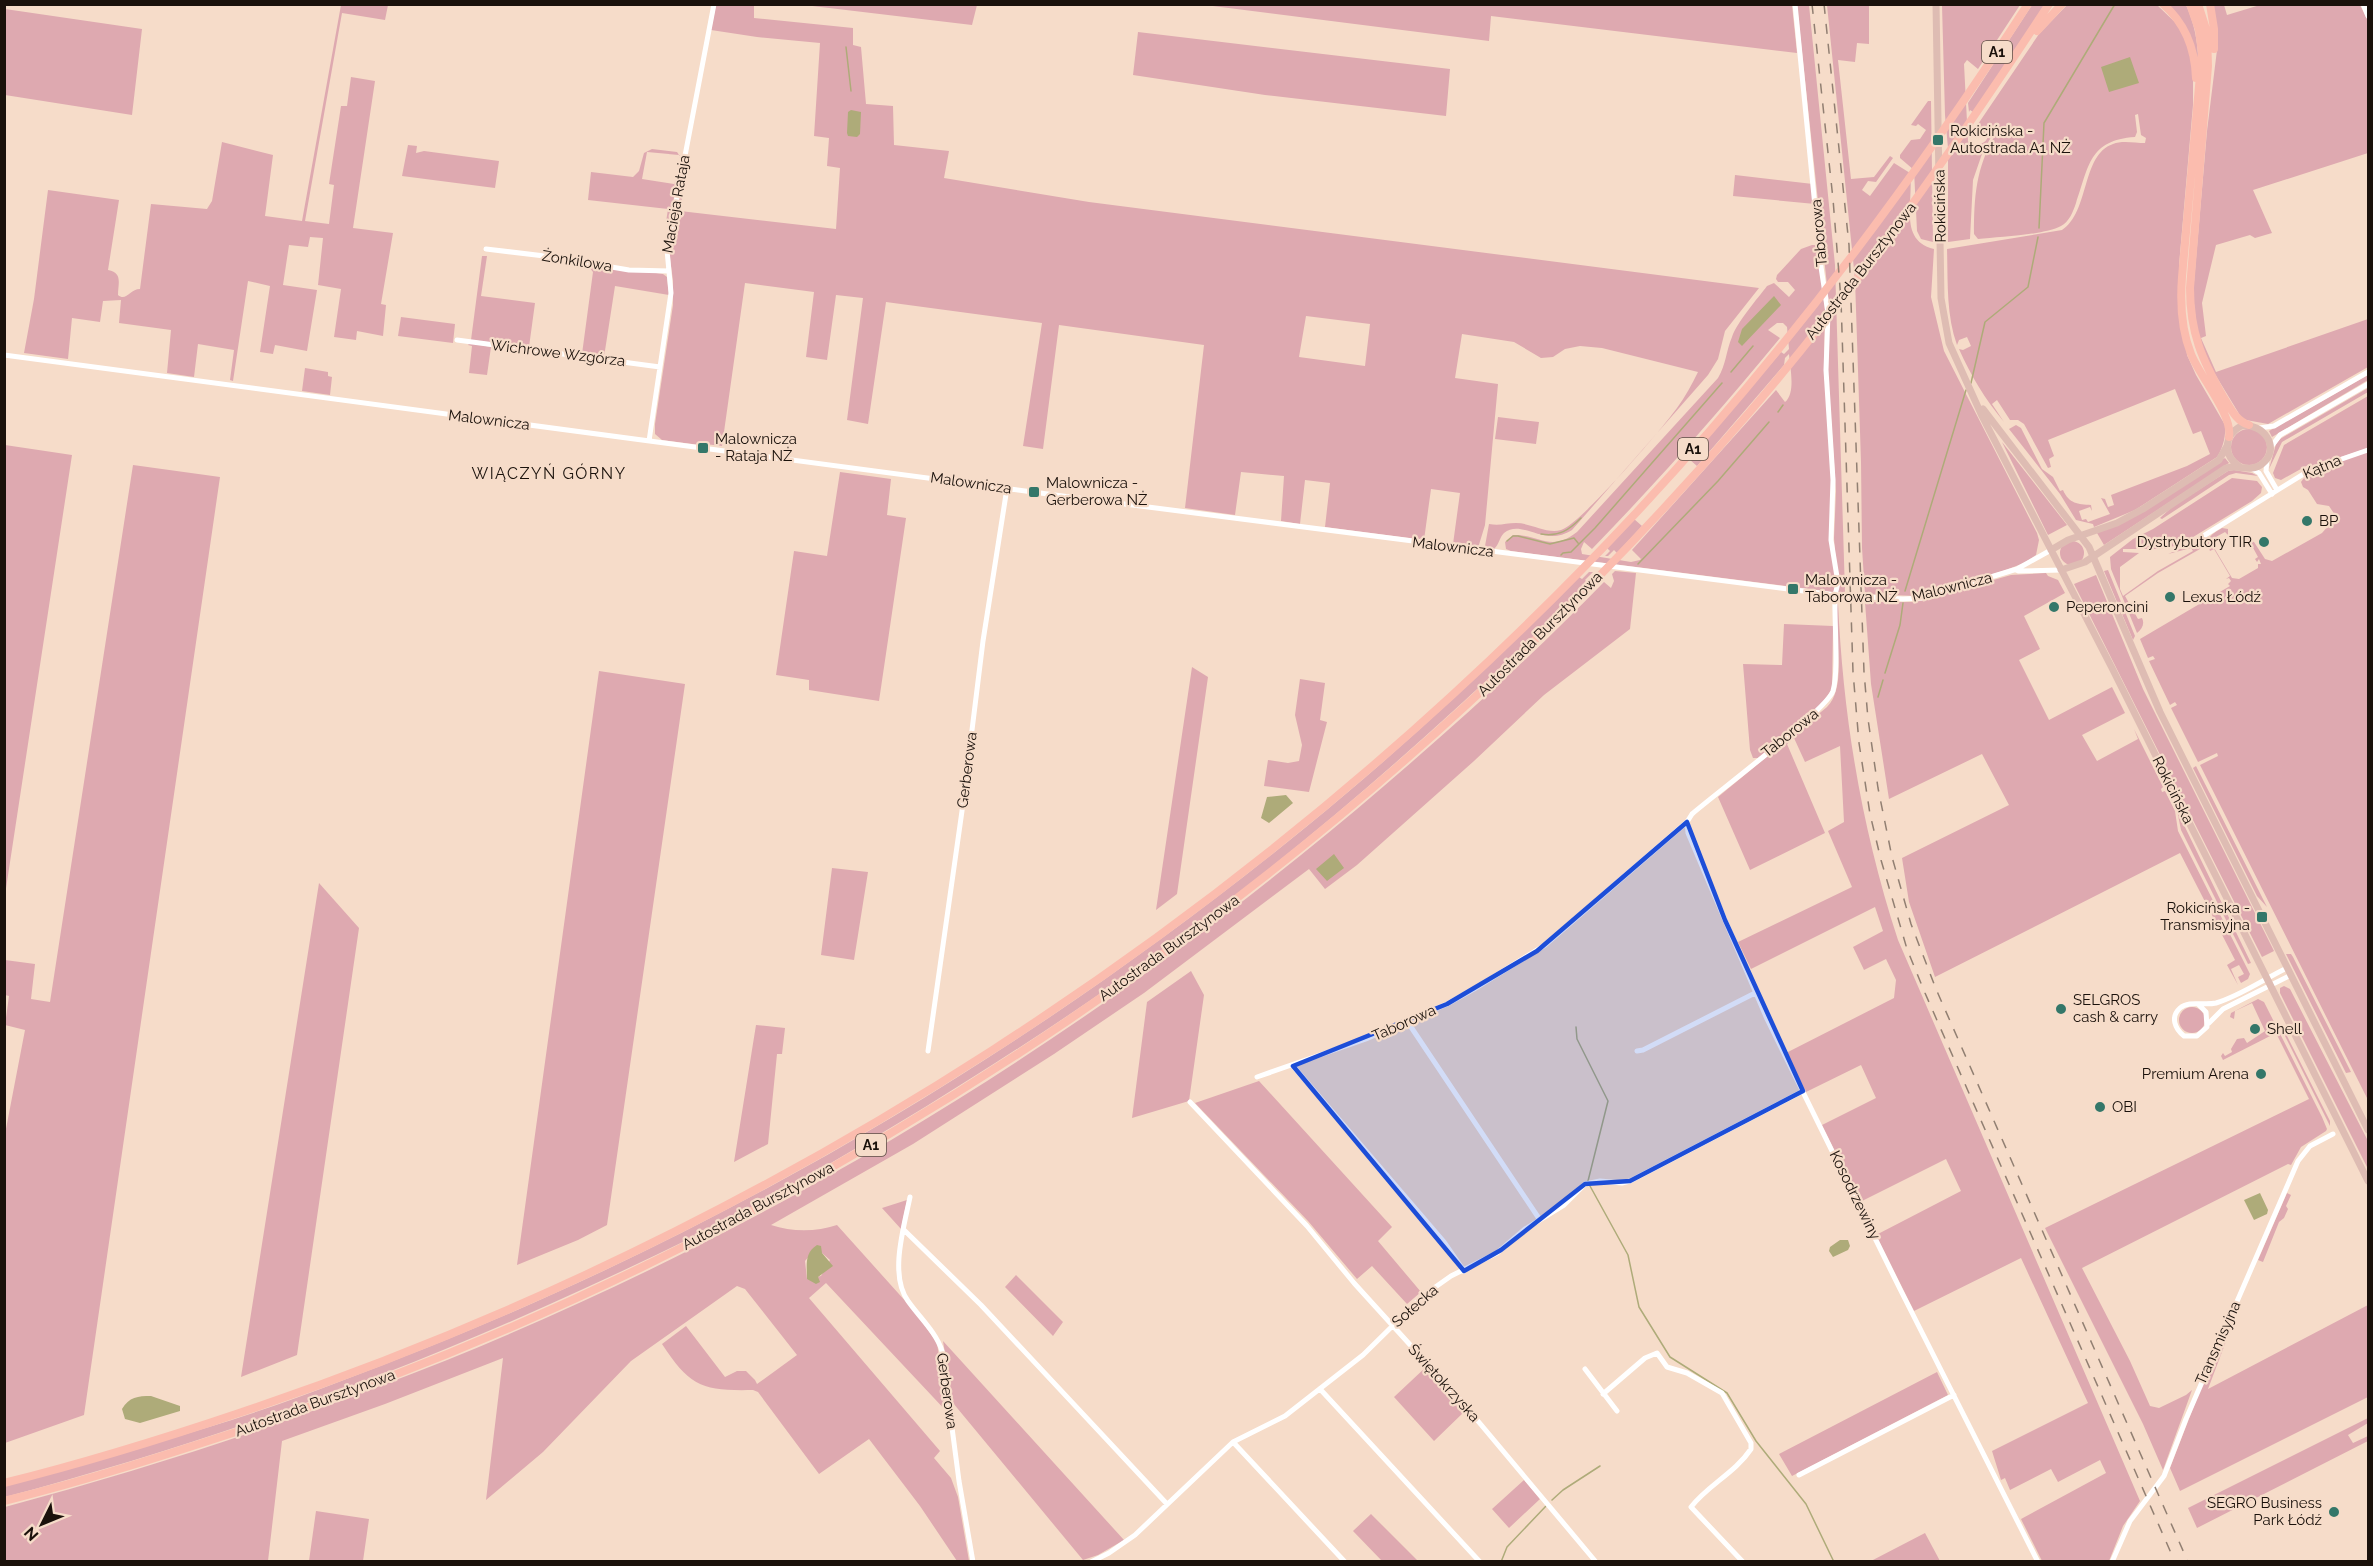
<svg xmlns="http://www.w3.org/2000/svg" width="2373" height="1566" viewBox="0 0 2373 1566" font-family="Raleway,sans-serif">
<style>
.green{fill:#dea9b0;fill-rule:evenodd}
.water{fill:#aeab79}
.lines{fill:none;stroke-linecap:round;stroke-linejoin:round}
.stream{stroke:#aeab79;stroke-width:1.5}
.minor{stroke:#fff;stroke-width:5}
.major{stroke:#debcb3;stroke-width:7}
.highway{stroke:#fbbcae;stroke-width:8}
.rail{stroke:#917f72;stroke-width:1.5;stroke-dasharray:10 10;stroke-linecap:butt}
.marked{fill:#1d4ed8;fill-opacity:0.2;stroke:#1d4ed8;stroke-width:4.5;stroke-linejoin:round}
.poi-dot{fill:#347769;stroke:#f6dcc9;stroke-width:2}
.labels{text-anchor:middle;stroke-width:4.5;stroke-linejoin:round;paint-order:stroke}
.shield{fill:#f6dcc9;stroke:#5c4e44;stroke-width:1.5}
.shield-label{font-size:14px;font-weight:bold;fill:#1a110b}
.poi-label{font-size:15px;fill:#1a110b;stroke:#f6dcc9;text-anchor:start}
.street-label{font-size:15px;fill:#1a110b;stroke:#f6dcc9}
.neighbourhood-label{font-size:16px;letter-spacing:1.5px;fill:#1a110b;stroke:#f6dcc9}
</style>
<rect width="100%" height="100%" fill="#f6dcc9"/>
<path class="green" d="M341,5H388L385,20L342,13L305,221L329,224L334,185L329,184L341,106H347L351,77L375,81L353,228L393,233L381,304L386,305L383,336L357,331L356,340L334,337L341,289L318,285L323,238L310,237L308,247L289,245L283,285L317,290L307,351L275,345L273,354L260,352L270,286L248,281L233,381L230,380L234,350L198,344L194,377L167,373L171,330L119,323L121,300L103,301L100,322L72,318L68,359L24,353L34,299L48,190L119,200L108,270C123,273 118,283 118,295C126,302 130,289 140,289L151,204L207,209L212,201L222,142L273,155L265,216L302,221Z
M716,5H754V18L853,28V45L861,47L866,104L893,106L894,145L949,151L944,178L1089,202L1759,288L1725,331L1718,359L1708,375L1572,530C1544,548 1522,518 1504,533C1499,538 1499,545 1494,549L1486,548L1485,546L1489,524C1500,526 1506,523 1516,523C1531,523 1546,534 1561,530C1581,524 1662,429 1677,408C1685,397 1692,384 1698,372L1602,348L1580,346L1565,349L1553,357L1541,358L1514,342L1462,334L1455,378L1498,384L1485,525L1478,548L1453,544L1460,493L1431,489L1424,540L1325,527L1330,483L1305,480L1300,524L1281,521L1284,476L1241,472L1235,515L1185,508L1204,345L1059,325L1043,449L1023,446L1042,323L886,302L868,424L847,420L863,298L836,295L827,360L806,357L814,292L745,283L722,446L705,444L703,441L700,445L662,440L655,434V424L673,305V281L669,250L678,197L682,198L680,211L836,229L840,168L827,166L829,138L814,136L820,43L757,37L711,30ZM1306,316L1370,324L1365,366L1299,357Z
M804,5L977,4V5L972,25Z
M1205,5H1792L1797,53L1491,16L1489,41Z
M1797,5H1809L1835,265L1845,593L1838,592L1834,538L1836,491L1828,375L1829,304Z
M1827,5H1869V44L1857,43L1855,62L1838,60L1851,179L1874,177L1890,156L1893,158L1876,182L1868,181L1862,190L1870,196L1894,163L1910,173C1914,202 1898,240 1934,249L1931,297L1944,351L2037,533L2039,540L2036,555L2024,563L2003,571L1917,596L1865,594L1862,548L1861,462L1855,279Z
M1942,5H2020L1978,69L1967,60L1964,64L1968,141L1971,145C1979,145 1985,144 1988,137L1974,130L2039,34L2067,5H2157L2180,27L2190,51L2193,76V105L2179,265L2187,355L2196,375L2225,425C2226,436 2223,448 2217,457L2135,510L2094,527L2093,524L2076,520L2060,494L2009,429L2016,425L2021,428L2042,469L2053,477L2060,491L2063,490C2069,504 2078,504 2091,505L2092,511L2090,507L2079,511L2082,520L2086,519L2088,522L2110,514L2101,498L2105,499L2108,507L2114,505L2111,495L2187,466L2210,454L2201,431L2193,434L2175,389L2048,440L2054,456L2049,459L2051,467L2048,468L2024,424L2018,420H2010L1997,400L1992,404L2004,422C1985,399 1971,376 1959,349L1963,350L1971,346L1967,337L1959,340L1957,345C1946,314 1948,281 1947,249L2062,230C2090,212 2081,155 2113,144C2122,140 2135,143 2145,143L2146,138L2141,135L2138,114L2135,115L2137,132L2135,137C2089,140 2089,166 2076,203C2073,212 2069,222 2061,226C2044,235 1999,237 1978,239L1974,234C1974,197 1976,168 1995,135L1993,134L1983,151L1973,180L1970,239L1948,242V148L1945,115Z
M2032,5H2045L1973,112L1970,110L1969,112L1968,103Z
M2168,5H2186C2194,23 2198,41 2198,61Z
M2213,5H2224L2227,15L2260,5H2360L2368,21V153L2253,190L2272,233L2255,238L2250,235L2216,245L2202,303L2206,336L2201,338L2216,372L2368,319V367L2268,424L2246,420L2241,417L2210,366L2197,332L2193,294L2207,131L2217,50Z
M5,9L142,29L132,115L5,95Z
M1138,32L1450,69L1446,116L1265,95L1133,75Z
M1928,101H1931L1933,242L1921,239L1917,231L1914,170L1900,158V155L1911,140L1920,139L1926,130L1918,124L1916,126L1911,125Z
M408,145L417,146L416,153L424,151L499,161L495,188L402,176Z
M652,149L677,152L682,159L678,169L680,155L647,152L642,179L674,184L678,175L670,220L666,222L668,209L588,200L591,172L633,177L639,171L644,153Z
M1735,175L1813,184L1815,204L1733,196Z
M1812,245H1817L1825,310L1824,369L1831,466V509L1836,584L1834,592L1511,551L1506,549L1505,542L1513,535C1540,534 1550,553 1577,532L1718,378C1726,365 1726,351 1732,337C1737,322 1758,298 1767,286L1774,283L1789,297L1795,290L1788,282H1778L1776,279L1777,275L1801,249ZM1777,323H1783L1787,327L1789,349L1784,354L1781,352L1689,459L1697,466L1784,365L1785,358L1789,354C1790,367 1796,393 1785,402L1776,390L1632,550L1641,559L1640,560L1631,562L1582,554L1581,549L1584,542L1592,549C1658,481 1720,411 1780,338L1768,330Z
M482,256H487L481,296L535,303L529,347L471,340Z
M586,263L663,274L667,277L669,295L615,286L604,357L582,354L593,272Z
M401,317L455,324L453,343L398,336Z
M470,343L491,347L487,375L469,373L472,346L468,345Z
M305,368L328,372V376L332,377L330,395L302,391Z
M2368,375V380L2272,437L2269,431Z
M2368,388V392L2282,442L2269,469L2276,444L2280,439Z
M2368,396V448L2311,467L2308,465L2281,480L2275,478L2273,473L2284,445Z
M1498,417L1539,422L1536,444L1495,439Z
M2231 447a18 18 0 1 1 36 0a18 18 0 1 1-36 0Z
M2002,442L2067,525L2048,535Z
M5,445L72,455L5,895L4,445Z
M2368,452V1100L2200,765L2218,756L2217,753L2198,762L2171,708L2177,705L2175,702L2170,705L2149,661L2155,659L2153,656L2148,658L2140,639L2230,586L2228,584L2231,581L2229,578L2226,579L2230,576L2214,549L2210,551C2204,538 2212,534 2222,528L2228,529V535L2225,532L2214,538L2216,541L2213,546L2232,578L2239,579L2258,568V564H2261L2259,559L2257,562L2255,559L2258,557L2251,544L2247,546L2245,543L2247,540L2254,542L2265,559L2272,561L2322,533L2329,525L2327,521L2323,523L2324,520L2336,521L2337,518L2329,506L2317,504L2308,490L2303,487L2301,482C2310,467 2352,457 2368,452Z
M2225,458L2229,463L2104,545L2097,533Z
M133,465L220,477L84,1415L5,1443V1134L25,1030L5,1025L9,996L5,995V960L35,964L31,999L50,1002Z
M2234,470L2252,473L2258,476L2236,473L2229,475L2162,519L2160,518L2172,507L2228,471Z
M840,472L891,479L887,515L906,518L879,701L809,690V680L776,675L794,551L827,556Z
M2232,478L2257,481L2262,487L2261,493L2252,501L2180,545L2158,549H2123V552L2139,553L2120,567V589L2123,596L2158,571L2193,551L2191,548L2168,554L2202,540L2200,549L2158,573L2125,596L2138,619L2142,618C2145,624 2142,629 2137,633L2111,569L2110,557L2133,539L2153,529Z
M1634,519L1642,526L1617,553L1614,550L1608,556H1605L1610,551L1607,548Z
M2060 553a12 12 0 1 1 24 0a12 12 0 1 1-24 0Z
M2108,570L2135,636L2133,640L2104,571Z
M1615,571L1636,573L1630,629L1544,695L1474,761L1357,865L1325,889L1309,869L1144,993L1054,1054L913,1144L771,1225C792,1232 816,1232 837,1225L916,1313L937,1343L948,1413L826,1283L809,1298L940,1451L934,1458L951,1478L958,1497L969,1561H957L920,1506L869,1439L819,1474L758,1392L753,1390C703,1391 690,1387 662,1344L686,1326L725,1377L737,1371H746L755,1380L757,1384L797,1355L745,1289L737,1286L631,1361L543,1452L486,1500L503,1358L385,1404L282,1441L268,1561L5,1562V1507C132,1473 257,1433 380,1386C746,1248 1087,1041 1384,786C1460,721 1534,654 1604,582L1611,588L1614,581L1612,574ZM822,1253L830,1260L821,1276L807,1279L805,1261L810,1255Z
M1589,572H1593L1585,580L1588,583C1486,684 1381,779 1269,869C1175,944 1075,1013 973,1077C910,1117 846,1155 781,1191C716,1227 649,1259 581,1290C395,1376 203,1444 5,1497L4,1486C73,1467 141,1448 209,1427C282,1405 355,1376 426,1348C744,1221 1041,1043 1306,827C1402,749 1492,664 1579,577L1582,579Z
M2046,573L2048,576L2058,580L2065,593L2024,616L2040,649L2019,660L2049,720L2112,687L2125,713L2082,735L2097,761L2138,739L2134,729L2163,787L2161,789L2162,792L2165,791L2175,811L2178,831L2250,974L2248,979L2241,983L2238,977L2244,974L2239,965L2231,969L2238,985L2227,965L2235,960L2180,853L1935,977L1909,902L1902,858L2009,805L1982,754L1889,799L1871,684L1865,602H1916L2011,575Z
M2096,575L2143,689L2274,951L2262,957L2074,584Z
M1838,602C1843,718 1862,830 1898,940L2140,1501L2123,1526L2109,1561H2042L2021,1519L2106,1473L2100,1460L2058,1482L2051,1469L2010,1490L2005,1478L2001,1480L1992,1451L2088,1403L2021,1258L1914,1311L1876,1235L1961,1191L1946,1159L1860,1202L1822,1125L1876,1098L1861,1065L1806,1092L1786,1053L1894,998L1896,980L1886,959L1864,970L1853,947L1883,931L1875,907L1751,969L1738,942L1852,887L1828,831L1844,822L1840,746L1805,762L1794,738L1787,744L1825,833L1750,870L1718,797L1827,707C1849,685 1832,631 1838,602Z
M1784,624L1833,626L1832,689L1820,706L1758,758H1753L1750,750L1743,664L1782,665Z
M1192,667L1208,677L1177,894L1156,910Z
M599,671L685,684L607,1225L578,1240L517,1265Z
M1300,679L1325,683L1320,720L1327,722L1309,792L1264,786L1268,760L1288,763L1299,761L1302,745L1295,715Z
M2196,766L2267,907L2257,896L2193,768Z
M2166,790H2167L2251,963L2248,964L2181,830L2177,810Z
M832,868L868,872L854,960L821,955Z
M319,883L359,928L297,1355L241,1377Z
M2286,954H2291L2293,957L2351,1072L2346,1073Z
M1191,971L1204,995L1189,1101L1132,1118L1147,1002Z
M2284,986L2290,989L2368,1141V1169L2280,993V988Z
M2258,999L2264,1002L2322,1117L2327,1129L2326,1131L2301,1147L2291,1165L2288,1164L2082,1268L2130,1361L2150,1406L2159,1408L2186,1395L2192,1390L2163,1470L2143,1424L2045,1228L2309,1099L2276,1033L2223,1060L2221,1056L2223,1053L2225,1056L2232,1052L2231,1049L2237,1039L2244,1038L2247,1043L2265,1031L2252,1003L2235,1011L2234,1019L2230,1017L2231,1013Z
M2179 1020a13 13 0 1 1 26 0a13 13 0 1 1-26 0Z
M756,1025L785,1028L782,1054H777L768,1144L734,1162Z
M2285,1032L2330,1121V1126L2284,1034Z
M1259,1081L1392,1227L1378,1241L1421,1292L1407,1304L1372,1266L1357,1279L1308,1221L1195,1103Z
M2287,1193L2291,1195L2286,1206L2288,1209L2284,1218L2279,1222L2263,1262L2258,1260Z
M907,1200L901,1229L882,1208Z
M1016,1275L1063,1322L1053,1336L1005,1287Z
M2368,1305V1397L2180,1491L2170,1468L2199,1393L2227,1331L2231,1328L2208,1389Z
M943,1341L1124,1540L1098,1555L1083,1560L953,1403Z
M1426,1367L1465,1411L1434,1441L1394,1397Z
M1937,1372L1948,1395L1792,1476L1779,1454Z
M2368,1418V1423L2348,1435L2353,1443L2368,1436V1441L2197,1528L2188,1508Z
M1524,1480L1540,1499L1509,1528L1492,1509Z
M316,1511L369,1519L363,1561H309Z
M1371,1514L1418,1561H1382L1353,1531Z
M1925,1533L1940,1561H1871Z"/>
<path class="water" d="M2130,57L2139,83L2109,92L2101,67Z
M851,110L861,112L860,134L857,137L848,136L847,133L848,112Z
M1774,296L1781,305L1742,346L1738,342L1742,329Z
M1286,795L1293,803L1269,823L1261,818L1267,797Z
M1334,854L1344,868L1327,881L1316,869Z
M2260,1193L2268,1210L2267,1214L2254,1220L2244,1200Z
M1840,1240H1848L1850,1246L1848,1250L1833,1257L1829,1251L1830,1247Z
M817,1245L821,1246L822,1253L833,1266L818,1277L820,1282L816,1284L807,1279C807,1266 804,1253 817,1245Z
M151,1396L180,1406V1411L140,1423L125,1419L122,1409C129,1397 138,1396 151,1396Z"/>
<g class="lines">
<path class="stream" d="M846,47L851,91
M2039,228L2044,123L2115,4
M1731,372L1753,346
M1971,383L1985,322L2028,287L2038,237
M1778,412L1783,405
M1541,534C1559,537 1569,530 1581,518
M1507,541L1513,536H1518L1550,544L1574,538L1578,543
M1561,555L1563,553L1571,552L1595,528L1722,383
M1638,564L1718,481L1769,422
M1905,591L1966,390
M1885,673L1900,625L1903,603
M1878,697L1883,680
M1576,1027L1577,1039L1608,1101L1588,1181
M1590,1186L1628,1255L1639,1307L1670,1357L1727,1393L1756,1441L1806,1504L1834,1562
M1552,1500L1563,1490L1600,1466
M1501,1562L1507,1547L1546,1506"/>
<path class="minor" d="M2363,4L2368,16
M486,249L553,257L629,270L669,271
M457,340L660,367
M4,355L1070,497L1835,595L1903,599L1922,598L2017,569L2051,550
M2259,428L2274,426L2368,372
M649,441L671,293L667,250L714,4
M2271,447L2280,435L2368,384
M2267,459L2266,471L2277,490
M2251,468L2259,473L2272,494
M2205,535L2310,470L2368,450
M2018,571L2061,570
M1687,822L1688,833L1702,866L1767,1019L1900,1289L2038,1562
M2198,1004L2206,1012L2207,1027L2197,1036H2184C2175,1029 2170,1017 2180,1008C2189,1000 2204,1006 2216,1003C2240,996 2264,979 2287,968
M1407,1021L1540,1220
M2209,1023L2223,1009L2291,975
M928,1051L962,811L983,641L1007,488
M1637,1051L1643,1050L1757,992
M1293,1066L1444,1242L1464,1271
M1257,1077L1366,1039L1447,1004L1474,989L1545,945L1687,822L1692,814C1715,794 1827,710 1833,691C1839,670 1834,620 1835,595L1838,583L1831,540L1833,480L1826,370L1828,313L1821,267L1795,4
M1190,1102L1307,1226L1354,1283L1462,1402L1596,1562
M910,1197C904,1227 889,1275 908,1301C920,1318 936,1332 942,1351L959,1481L973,1562
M904,1230L981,1305L1167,1504
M1585,1369L1617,1411
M1320,1389L1480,1562
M1603,1394L1645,1358L1657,1353L1667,1367L1687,1373L1722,1393L1751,1443V1449C1735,1473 1708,1485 1691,1507L1743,1562
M1233,1442L1345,1562
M1799,1475L1954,1395
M1091,1562L1109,1553L1135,1535L1233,1442L1285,1416L1363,1355L1424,1295L1451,1276L1497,1253L1525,1229L1564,1205L1585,1184L1600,1181L1622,1183L1630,1181L1803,1091
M2112,1562L2130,1521L2164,1476L2186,1419L2298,1161L2310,1146L2333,1134"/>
<path class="major" d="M1936,4L1941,298L1949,343L1982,416L2112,668L2368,1181
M1983,409L2089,547L2160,712L2368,1130
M2051,550L2068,540L2117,523L2143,509L2219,460L2227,446
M2061,570L2085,562L2226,468C2238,464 2251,473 2262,464C2282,448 2263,422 2241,426C2223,436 2223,456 2240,467"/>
<path class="highway" d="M2163,4C2186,24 2195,49 2196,78
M2190,4L2199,30L2202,53L2182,277C2180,303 2181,329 2191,354C2200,377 2233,415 2229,437
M2198,4L2207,32L2208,66L2190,288C2190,333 2202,360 2224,398C2231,409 2236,421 2249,425
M2210,4L2214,29V49
M2037,31L2062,4
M4,1483C84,1463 162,1439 239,1413C770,1235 1253,922 1635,514C1782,357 1911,185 2028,4
M4,1501C89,1480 172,1453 254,1426C832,1231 1350,876 1748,414C1858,286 1956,146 2049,4"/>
<path class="rail" d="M1812,4L1833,199L1841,300L1853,672L1859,743L1870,814L1881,860L1907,949L1925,993L2175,1562
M1824,4L1849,245L1864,672L1868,719L1878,788L1892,857L1911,924L1936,989L2188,1562"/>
</g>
<path class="marked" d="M1687,822L1725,920L1803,1091L1630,1181L1585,1184L1501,1250L1464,1271L1293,1066L1447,1004L1537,951Z"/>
<g class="poi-dot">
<rect x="1932" y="134" width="12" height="12" rx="3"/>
<rect x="697" y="442" width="12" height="12" rx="3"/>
<rect x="1028" y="486" width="12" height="12" rx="3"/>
<circle cx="2307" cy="521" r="6"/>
<circle cx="2264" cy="542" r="6"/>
<rect x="1787" y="583" width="12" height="12" rx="3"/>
<circle cx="2170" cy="597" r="6"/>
<circle cx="2054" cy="607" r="6"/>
<rect x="2256" y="911" width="12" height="12" rx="3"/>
<circle cx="2061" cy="1009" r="6"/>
<circle cx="2255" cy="1029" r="6"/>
<circle cx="2261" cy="1074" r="6"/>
<circle cx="2100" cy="1107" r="6"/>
<circle cx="2334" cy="1512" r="6"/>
</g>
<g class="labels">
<g class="shield">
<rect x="1982" y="41" width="30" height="22" rx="4.5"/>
<rect x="1678" y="438" width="30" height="22" rx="4.5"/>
<rect x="856" y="1134" width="30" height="22" rx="4.5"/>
</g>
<g class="shield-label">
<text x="1997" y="57">A1</text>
<text x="1693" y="454">A1</text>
<text x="871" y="1150">A1</text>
</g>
<g class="poi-label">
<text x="1950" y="136">Rokicińska -<tspan x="1950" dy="17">Autostrada A1 NŻ</tspan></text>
<text x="715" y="444">Malownicza<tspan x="715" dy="17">- Rataja NŻ</tspan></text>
<text x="1046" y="488">Malownicza -<tspan x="1046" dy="17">Gerberowa NŻ</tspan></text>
<text x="2319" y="526">BP</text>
<text x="2252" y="547" text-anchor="end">Dystrybutory TIR</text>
<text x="1805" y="585">Malownicza -<tspan x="1805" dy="17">Taborowa NŻ</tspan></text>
<text x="2182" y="602">Lexus Łódź</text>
<text x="2066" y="612">Peperoncini</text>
<text x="2250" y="913" text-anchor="end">Rokicińska -<tspan x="2250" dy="17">Transmisyjna</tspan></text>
<text x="2073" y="1005">SELGROS<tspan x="2073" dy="17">cash &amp; carry</tspan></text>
<text x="2267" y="1034">Shell</text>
<text x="2249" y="1079" text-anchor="end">Premium Arena</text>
<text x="2112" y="1112">OBI</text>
<text x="2322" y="1508" text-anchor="end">SEGRO Business<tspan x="2322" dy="17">Park Łódź</tspan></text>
</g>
<g class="street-label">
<text transform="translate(676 204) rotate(-80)" y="5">Macieja Rataja</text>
<text transform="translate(1940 206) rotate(-91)" y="5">Rokicińska</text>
<text transform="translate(1819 233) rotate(-95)" y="5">Taborowa</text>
<text transform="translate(577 261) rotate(9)" y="5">Żonkilowa</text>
<text transform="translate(1861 271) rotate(-52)" y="5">Autostrada Bursztynowa</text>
<text transform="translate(558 353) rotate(7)" y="5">Wichrowe Wzgórza</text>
<text transform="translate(489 420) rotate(7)" y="5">Malownicza</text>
<text transform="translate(2322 467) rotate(-23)" y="5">Kątna</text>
<text transform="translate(971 483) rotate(8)" y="5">Malownicza</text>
<text transform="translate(1453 547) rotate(7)" y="5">Malownicza</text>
<text transform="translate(1952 587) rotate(-14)" y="5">Malownicza</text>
<text transform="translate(1540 634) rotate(-45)" y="5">Autostrada Bursztynowa</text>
<text transform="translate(1790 733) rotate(-39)" y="5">Taborowa</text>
<text transform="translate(967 770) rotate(-83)" y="5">Gerberowa</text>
<text transform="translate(2173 790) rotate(63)" y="5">Rokicińska</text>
<text transform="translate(1169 948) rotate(-36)" y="5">Autostrada Bursztynowa</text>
<text transform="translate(1404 1023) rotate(-24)" y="5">Taborowa</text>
<text transform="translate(1855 1195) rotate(64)" y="5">Kosodrzewiny</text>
<text transform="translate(758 1206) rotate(-28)" y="5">Autostrada Bursztynowa</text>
<text transform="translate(1415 1306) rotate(-41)" y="5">Sołecka</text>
<text transform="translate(2218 1343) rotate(-66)" y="5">Transmisyjna</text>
<text transform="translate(1444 1383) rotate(48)" y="5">Świętokrzyska</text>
<text transform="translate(947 1391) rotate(82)" y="5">Gerberowa</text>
<text transform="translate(315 1403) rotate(-20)" y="5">Autostrada Bursztynowa</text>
</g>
<g class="neighbourhood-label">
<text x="549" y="479">WIĄCZYŃ GÓRNY</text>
</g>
</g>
<rect width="2373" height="1566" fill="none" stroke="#1a110b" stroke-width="12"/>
<g transform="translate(42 1524) rotate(227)" stroke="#f6dcc9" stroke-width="4.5" paint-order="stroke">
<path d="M0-4.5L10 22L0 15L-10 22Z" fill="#1a110b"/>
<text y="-9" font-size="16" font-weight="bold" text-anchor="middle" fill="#1a110b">N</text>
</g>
</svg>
